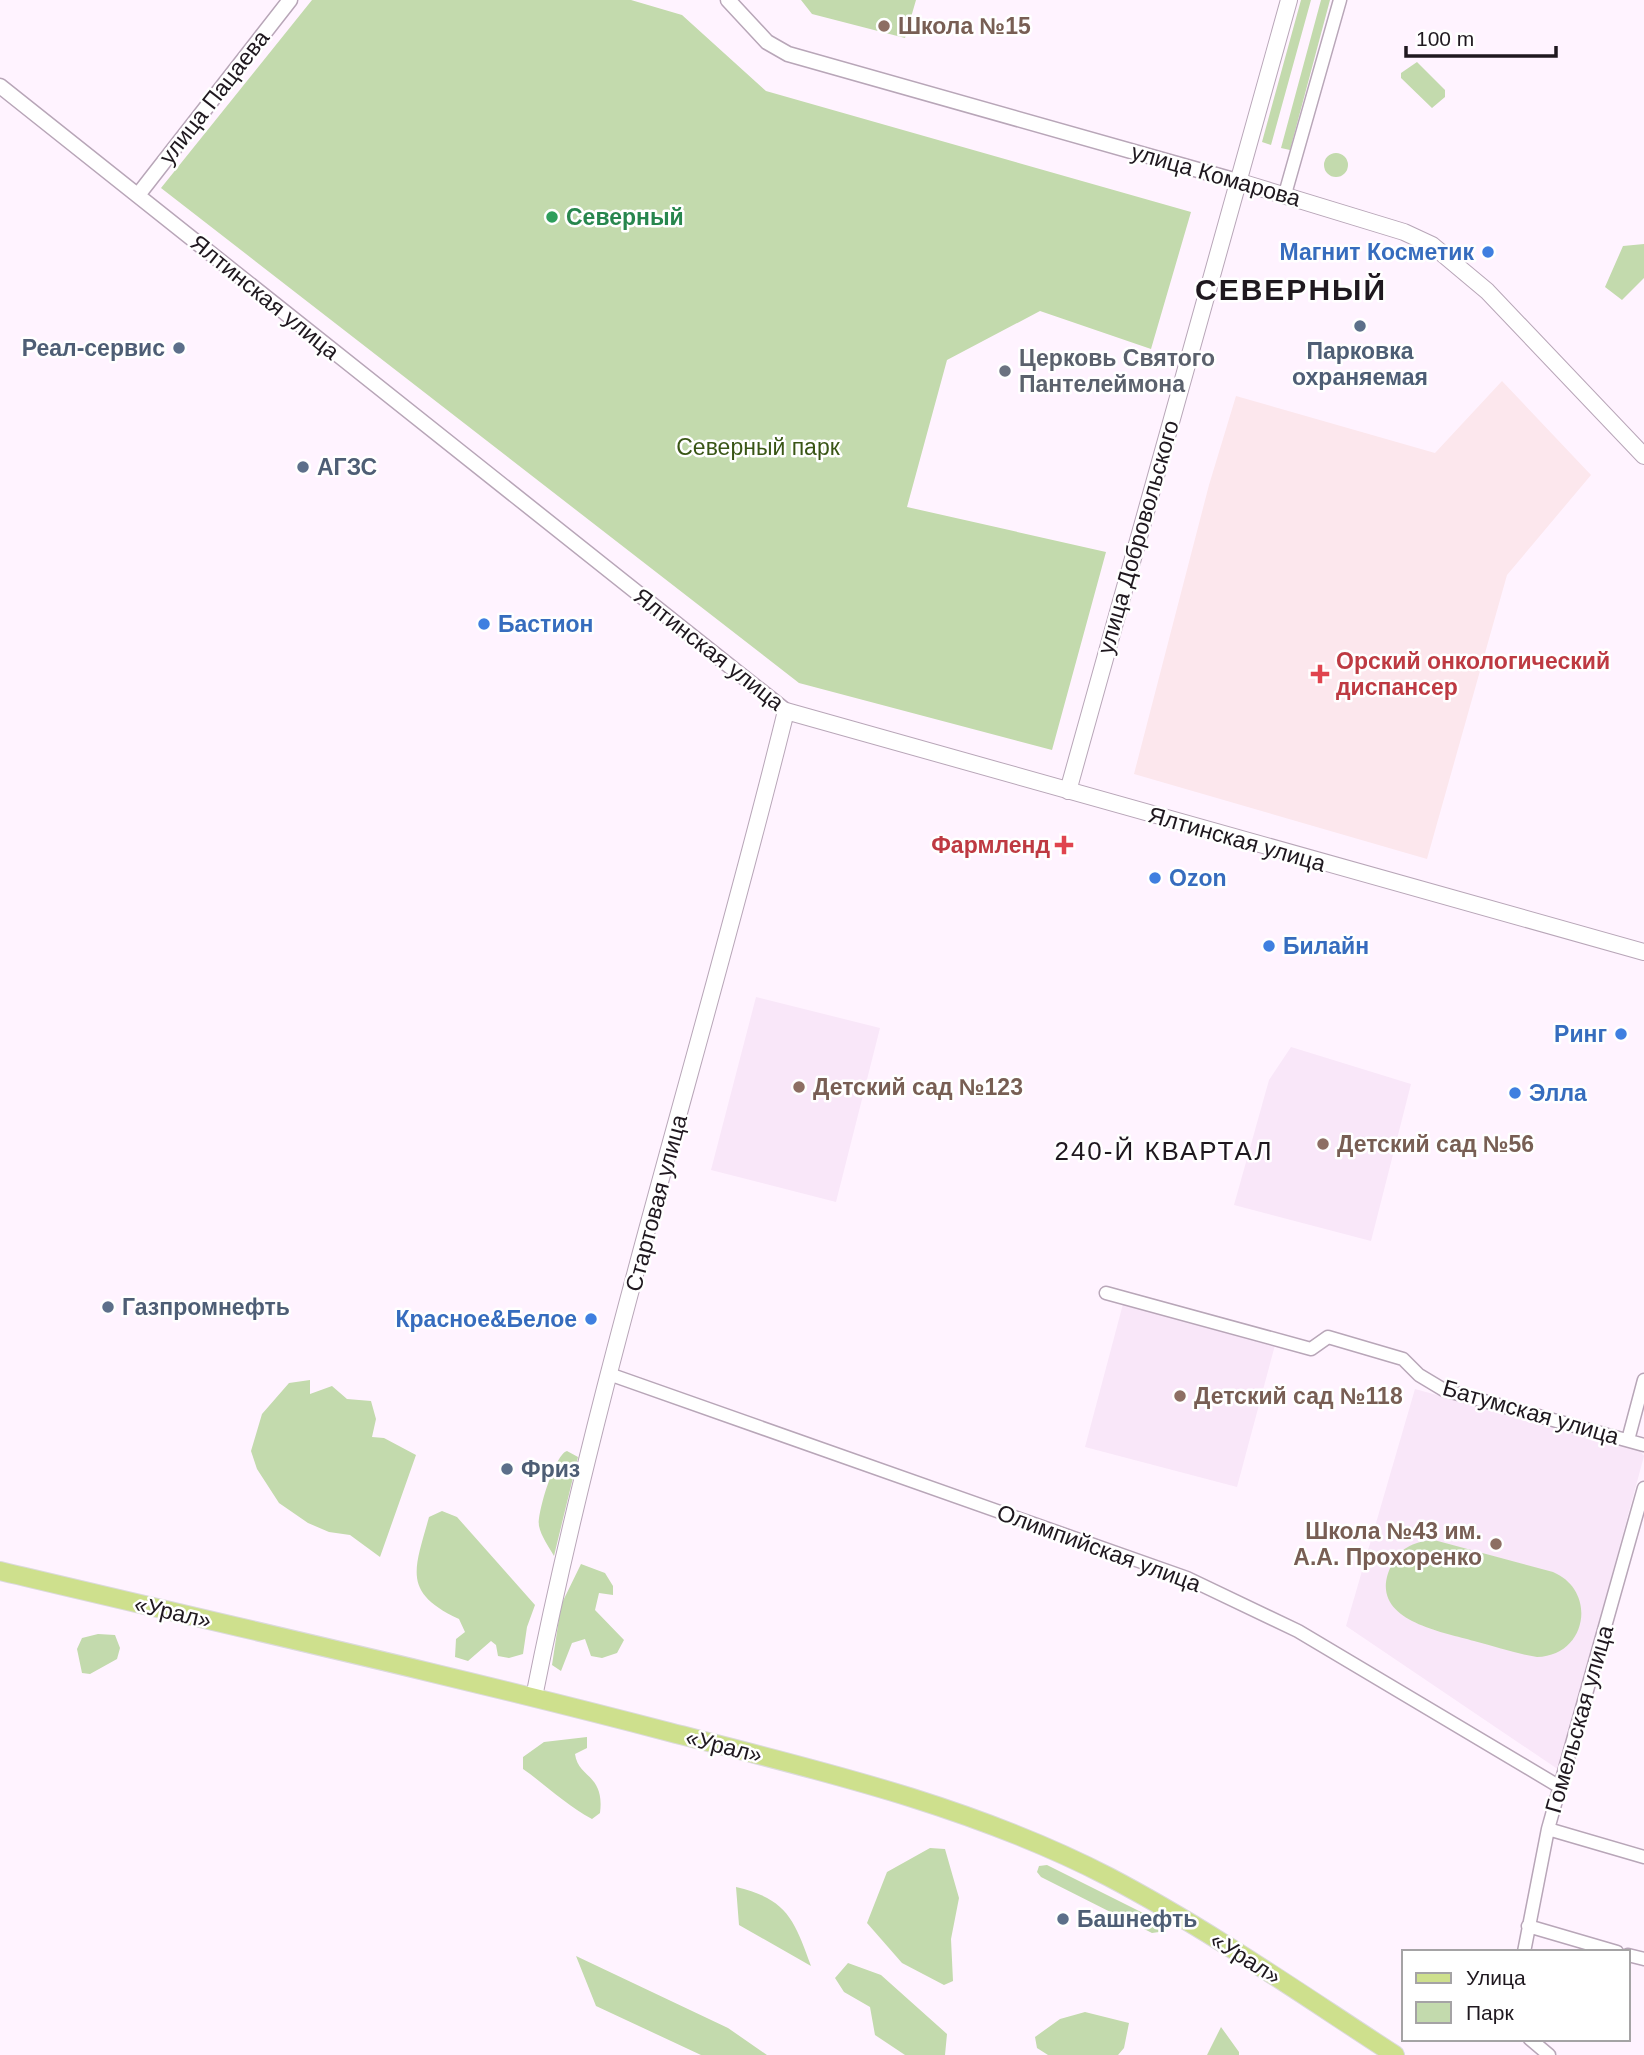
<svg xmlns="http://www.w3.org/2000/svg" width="1644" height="2055" viewBox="0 0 1644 2055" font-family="Arial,sans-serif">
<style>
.education{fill:#f9e7f9}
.medical{fill:#fce7ed}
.green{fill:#c3daad}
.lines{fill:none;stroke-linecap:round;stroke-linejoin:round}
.minor-casing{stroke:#b8a6b8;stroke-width:15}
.tertiary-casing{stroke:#b8a6b8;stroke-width:17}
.secondary-casing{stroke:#b8a6b8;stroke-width:18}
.primary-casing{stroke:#dbdadb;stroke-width:20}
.minor{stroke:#fff;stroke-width:12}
.tertiary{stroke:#fff;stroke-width:14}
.secondary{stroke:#fff;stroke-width:16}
.primary{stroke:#cee08d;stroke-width:18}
.education-dot{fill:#8d6e63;stroke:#fff;stroke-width:2.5}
.leisure-dot{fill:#2e9e5b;stroke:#fff;stroke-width:2.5}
.shop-dot{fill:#3f7fe0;stroke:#fff;stroke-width:2.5}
.service-dot{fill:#5c6f8a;stroke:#fff;stroke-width:2.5}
.worship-dot{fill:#6b7280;stroke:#fff;stroke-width:2.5}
.health-dot{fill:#e0444e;stroke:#fff;stroke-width:2.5}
.labels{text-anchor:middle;stroke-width:5;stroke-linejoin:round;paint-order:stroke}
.education-label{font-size:23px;font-weight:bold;fill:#785e54;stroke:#fff;text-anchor:start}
.street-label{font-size:23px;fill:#1f181f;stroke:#fff}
.leisure-label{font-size:23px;font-weight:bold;fill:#27864d;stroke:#fff;text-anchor:start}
.shop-label{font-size:23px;font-weight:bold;fill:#366cbe;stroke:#fff;text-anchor:start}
.service-label{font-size:23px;font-weight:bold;fill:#4e5e75;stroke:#fff;text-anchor:start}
.worship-label{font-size:23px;font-weight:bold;fill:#5b616d;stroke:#fff;text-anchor:start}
.park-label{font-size:23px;fill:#395515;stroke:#fff}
.health-label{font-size:23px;font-weight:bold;fill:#be3a42;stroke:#fff;text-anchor:start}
.quarter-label{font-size:26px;letter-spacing:2px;fill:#1f181f;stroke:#fff}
.district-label{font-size:30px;font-weight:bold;letter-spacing:2px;fill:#1f181f;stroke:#fff}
</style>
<rect width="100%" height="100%" fill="#fff3ff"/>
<path class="education" d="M756,997L880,1028L836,1202L711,1170Z
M1291,1047L1411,1084L1371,1241L1234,1205L1269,1080Z
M1123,1304L1275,1345L1237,1487L1085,1447Z
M1415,1389L1640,1451L1644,1456L1559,1770L1346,1626Z"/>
<path class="medical" d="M1502,381L1591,475L1507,575L1427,859L1134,774L1209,485L1236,396L1435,453Z"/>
<path class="green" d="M312,0H631L682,15L766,91L1191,212L1151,349L1040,311L947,360L907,507L1106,552L1052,750L799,683L161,188Z
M801,0H916L905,38L812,14Z
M1301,0H1311L1271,145L1262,142Z
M1321,0H1330L1290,150L1281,148Z
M1417,62L1445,90V97L1432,108L1401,78V73Z
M1324 165a12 12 0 1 1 24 0a12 12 0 1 1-24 0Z
M1644,244V278L1622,300L1605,287L1623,246Z
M310,1380V1394L332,1386L347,1399L371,1401L376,1419L372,1437L384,1438L416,1455L380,1557L350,1535L329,1532L308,1523L279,1503L257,1469L251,1451L262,1414L289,1383Z
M567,1451L578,1457L554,1556C549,1547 541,1536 539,1526C537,1513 555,1454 567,1451Z
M442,1511L457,1517L535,1605L527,1627L523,1654L509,1658L498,1656L496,1645L491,1641L468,1661L455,1657L456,1639L465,1632L459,1619C401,1592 415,1569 429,1517Z
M1434,1540L1553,1572C1598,1591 1587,1656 1537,1657C1516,1654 1495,1646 1474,1641C1439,1631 1362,1619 1393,1562C1401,1547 1417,1541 1434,1540Z
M581,1564L605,1573L613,1586V1595L599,1593L595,1610L624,1640L617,1653L602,1658L591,1656L585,1639L572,1643L561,1671L552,1665L561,1605Z
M98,1634L115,1635L120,1648L117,1659L90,1674L82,1673L77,1649L82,1638Z
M587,1737V1748L575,1754C578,1778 605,1774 600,1813L592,1819C567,1806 546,1785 523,1769V1757L544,1742Z
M930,1848L945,1849L959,1898L951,1939L953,1981L944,1985L902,1963L867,1923L887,1872Z
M1047,1865L1157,1920L1159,1932L1152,1933L1041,1877L1037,1872L1039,1866Z
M736,1887C787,1899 794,1919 811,1966L739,1925Z
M576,1956L728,2028L767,2055H701L596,2006Z
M848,1963L881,1975L947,2034L945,2055H905L875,2035L870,2007L844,1992L835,1978Z
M1085,2012L1129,2023L1124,2048L1118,2055H1048L1037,2048L1035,2037L1060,2019Z
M1221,2027L1239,2052V2055H1207Z"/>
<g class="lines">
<g class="minor-casing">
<path id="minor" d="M1285,194L1340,0
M1106,1293L1311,1349L1328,1337L1403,1359L1419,1375L1444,1390L1644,1445
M609,1374L1187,1578L1298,1631L1560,1787
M1628,1440L1644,1380
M1548,1829L1644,1857
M1528,1926L1617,1952
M1524,1952L1548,1829L1644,1488
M1628,1955L1644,1959
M1530,2039L1549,2055"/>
</g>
<g class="tertiary-casing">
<path id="tertiary" d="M728,0L767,42L788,54L1237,181
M0,86L786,711
M138,195L290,0"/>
</g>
<g class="secondary-casing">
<path id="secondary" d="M1237,181L1404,232L1432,245L1487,291L1644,456
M1068,791L1289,0
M534,1697C600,1364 705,1040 786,711L1644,952"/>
</g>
<g class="primary-casing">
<path id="primary" d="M0,1571C223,1624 447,1674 669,1732C818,1770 972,1806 1109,1877C1208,1929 1301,1994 1395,2055"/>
</g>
<use href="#minor" class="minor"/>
<use href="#tertiary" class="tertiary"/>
<use href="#secondary" class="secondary"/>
<use href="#primary" class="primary"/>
</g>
<g class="education-dot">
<circle cx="884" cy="26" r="7"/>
<circle cx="799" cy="1087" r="7"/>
<circle cx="1323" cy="1144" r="7"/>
<circle cx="1180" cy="1396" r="7"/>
<circle cx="1496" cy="1544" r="7"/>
</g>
<circle class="leisure-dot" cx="552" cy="217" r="7"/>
<g class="shop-dot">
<circle cx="1488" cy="252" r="7"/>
<circle cx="484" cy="624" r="7"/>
<circle cx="1155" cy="878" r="7"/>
<circle cx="1269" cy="946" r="7"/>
<circle cx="1621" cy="1034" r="7"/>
<circle cx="1515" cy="1093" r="7"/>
<circle cx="591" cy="1319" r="7"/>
</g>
<g class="service-dot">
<circle cx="1360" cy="326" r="7"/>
<circle cx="179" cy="348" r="7"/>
<circle cx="303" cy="467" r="7"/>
<circle cx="108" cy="1307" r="7"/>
<circle cx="507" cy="1469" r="7"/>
<circle cx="1063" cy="1919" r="7"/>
</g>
<circle class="worship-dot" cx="1005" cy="371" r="7"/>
<g class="health-dot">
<path d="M1316.5 663.5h7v7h7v7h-7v7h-7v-7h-7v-7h7z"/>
<path d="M1060.5 834.5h7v7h7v7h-7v7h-7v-7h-7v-7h7z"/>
</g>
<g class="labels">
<g class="education-label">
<text x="898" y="34">Школа №15</text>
<text x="813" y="1095">Детский сад №123</text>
<text x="1337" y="1152">Детский сад №56</text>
<text x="1194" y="1404">Детский сад №118</text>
<text x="1482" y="1539" text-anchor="end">Школа №43 им.<tspan x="1482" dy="26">А.А. Прохоренко</tspan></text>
</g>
<g class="street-label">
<text transform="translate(214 97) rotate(-52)" y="8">улица Пацаева</text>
<text transform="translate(1216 175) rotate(16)" y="8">улица Комарова</text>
<text transform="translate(265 297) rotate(39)" y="8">Ялтинская улица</text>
<text transform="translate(1138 537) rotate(-74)" y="8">улица Добровольского</text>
<text transform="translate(709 649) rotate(38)" y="8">Ялтинская улица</text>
<text transform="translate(1237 839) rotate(16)" y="8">Ялтинская улица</text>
<text transform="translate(656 1203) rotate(-75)" y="8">Стартовая улица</text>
<text transform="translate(1531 1412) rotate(16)" y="8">Батумская улица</text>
<text transform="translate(1099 1548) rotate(20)" y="8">Олимпийская улица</text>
<text transform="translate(173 1612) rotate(13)" y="8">«Урал»</text>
<text transform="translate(1579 1719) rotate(-74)" y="8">Гомельская улица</text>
<text transform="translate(724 1746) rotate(14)" y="8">«Урал»</text>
<text transform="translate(1246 1958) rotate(32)" y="8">«Урал»</text>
</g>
<g class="leisure-label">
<text x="566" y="225">Северный</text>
</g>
<g class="shop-label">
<text x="1474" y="260" text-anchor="end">Магнит Косметик</text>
<text x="498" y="632">Бастион</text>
<text x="1169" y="886">Ozon</text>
<text x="1283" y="954">Билайн</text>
<text x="1607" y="1042" text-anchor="end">Ринг</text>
<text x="1529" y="1101">Элла</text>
<text x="577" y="1327" text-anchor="end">Красное&amp;Белое</text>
</g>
<g class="service-label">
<text x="165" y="356" text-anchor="end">Реал-сервис</text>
<text x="1360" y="359" text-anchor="middle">Парковка<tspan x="1360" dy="26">охраняемая</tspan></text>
<text x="317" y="475">АГЗС</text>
<text x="122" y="1315">Газпромнефть</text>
<text x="521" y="1477">Фриз</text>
<text x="1077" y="1927">Башнефть</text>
</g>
<g class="worship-label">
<text x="1019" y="366">Церковь Святого<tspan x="1019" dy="26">Пантелеймона</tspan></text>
</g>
<g class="park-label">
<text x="758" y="455">Северный парк</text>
</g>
<g class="health-label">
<text x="1336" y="669">Орский онкологический<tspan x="1336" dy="26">диспансер</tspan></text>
<text x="1050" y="853" text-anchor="end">Фармленд</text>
</g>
<g class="quarter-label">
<text x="1164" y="1160">240-Й КВАРТАЛ</text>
</g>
<g class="district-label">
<text x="1291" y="300">СЕВЕРНЫЙ</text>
</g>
</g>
<rect x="1402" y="1950" width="228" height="91" fill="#ffffff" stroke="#a5a3a5" stroke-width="2"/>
<rect x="1416" y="1973" width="35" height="10" fill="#cee08d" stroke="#a5a3a5" stroke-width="2"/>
<text x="1466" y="1985" font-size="21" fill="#1f181f">Улица</text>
<rect x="1416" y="2002" width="35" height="21" fill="#c3daad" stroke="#a5a3a5" stroke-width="2"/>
<text x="1466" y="2020" font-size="21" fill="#1f181f">Парк</text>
<path d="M1406 46v10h150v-10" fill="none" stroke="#1f181f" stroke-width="3.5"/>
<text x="1416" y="46" font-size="21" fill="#1f181f" stroke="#ffffff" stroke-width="5" paint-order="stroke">100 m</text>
</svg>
